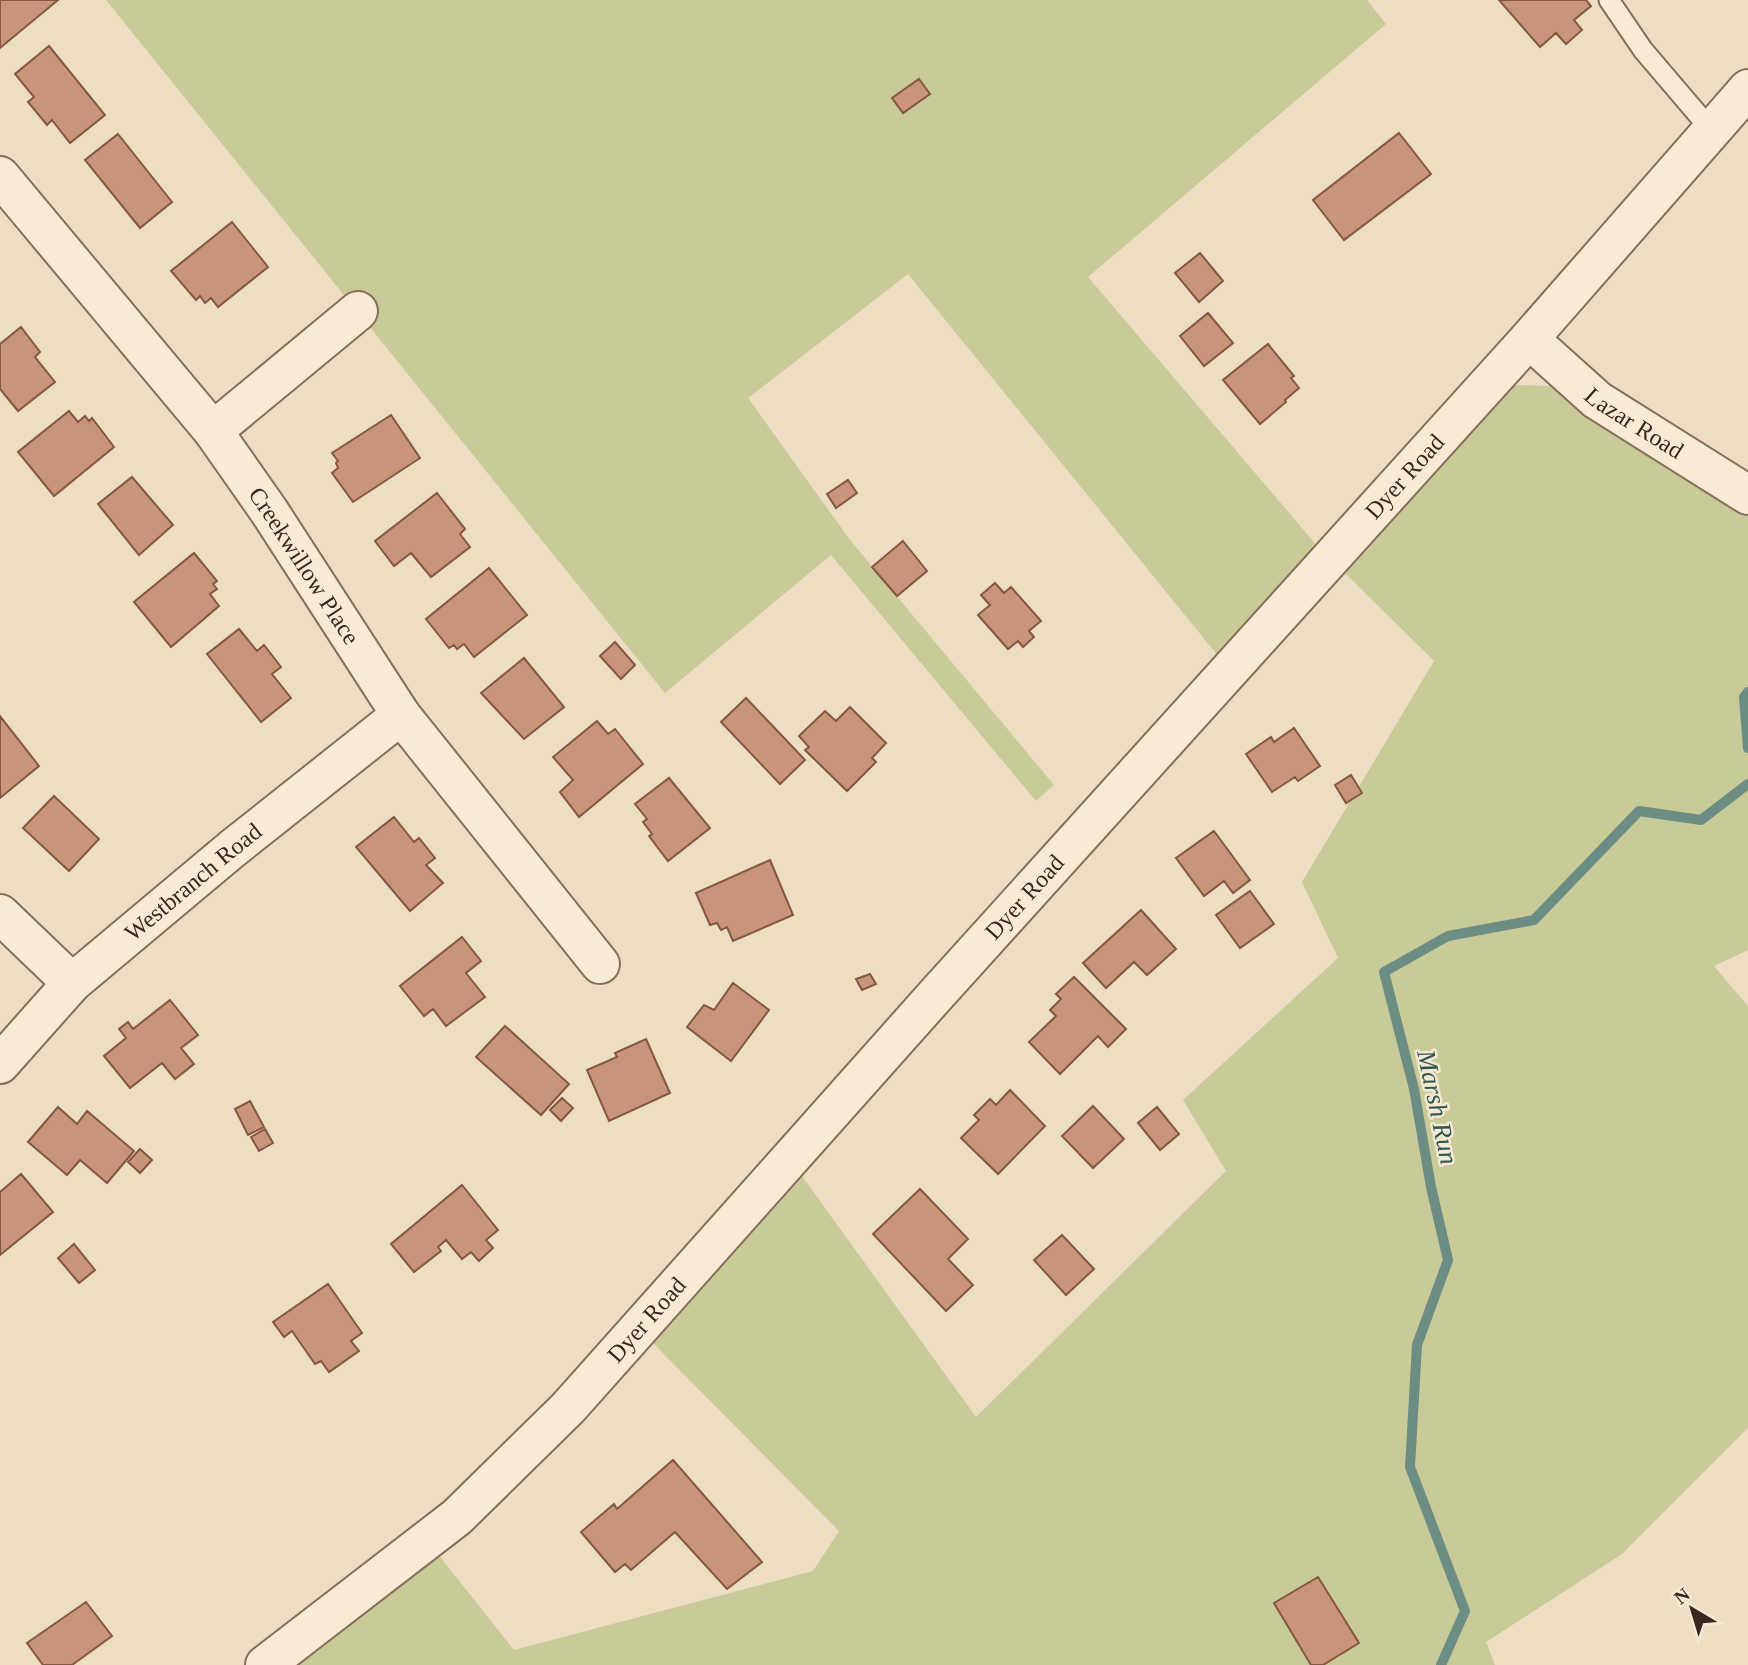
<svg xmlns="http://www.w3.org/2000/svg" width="1748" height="1665" viewBox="0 0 1748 1665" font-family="Georgia,serif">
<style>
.green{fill:#c8ca97}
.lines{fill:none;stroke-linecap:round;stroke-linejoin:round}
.stream{stroke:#6c8d83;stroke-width:10}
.building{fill:#c9957a;stroke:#845741;stroke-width:2}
.service-casing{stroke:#866f5a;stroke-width:23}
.minor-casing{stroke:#866f5a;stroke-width:42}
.tertiary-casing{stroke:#866f5a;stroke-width:42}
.service{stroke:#f8ebd6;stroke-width:19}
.minor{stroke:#f8ebd6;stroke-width:38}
.tertiary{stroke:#f8ebd6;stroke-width:38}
.labels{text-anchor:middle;stroke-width:5;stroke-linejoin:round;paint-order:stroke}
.street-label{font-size:24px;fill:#36281e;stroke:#f4e8d2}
.water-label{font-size:26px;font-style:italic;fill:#2e5650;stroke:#f4e8d2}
</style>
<rect width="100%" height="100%" fill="#ecddc3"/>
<path class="green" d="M106,0H1367L1386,24L1088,277L1319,548L1219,657L908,274L748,398L850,540L1054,785L1036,801L831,555L665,693Z
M1513,385L1550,386L1748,513V950L1714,966L1748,1006V1428L1622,1554L1486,1642L1495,1665H289L437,1553L514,1650L813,1571L839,1531L649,1339L799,1172L976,1417L1226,1171L1183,1100L1338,958L1302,882L1434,661L1339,567Z"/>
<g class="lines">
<path class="stream" d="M1748,692L1744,697L1748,748
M1441,1665L1465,1611L1410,1467L1417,1345L1448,1260L1431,1187L1414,1089L1384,972L1448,936L1534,920L1639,811L1701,820L1748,784"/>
</g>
<path class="building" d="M0,0H58L0,48Z
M1499,0H1586L1591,6L1574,20L1582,30L1566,44L1556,33L1540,47Z
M49,46L105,115L70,143L52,120L47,125L28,102L34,97L15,74Z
M919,79L930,94L903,113L892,98Z
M1399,133L1431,174L1344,240L1313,200Z
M118,134L172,202L140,228L85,160Z
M232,222L268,267L218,307L211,298L205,303L200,296L196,300L171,271Z
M1200,253L1223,281L1199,302L1175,273Z
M1208,313L1233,343L1204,366L1180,336Z
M21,327L40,352L35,357L55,382L18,411L0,389V344Z
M1268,344L1294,376L1291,378L1299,388L1285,400L1286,402L1260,424L1223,380Z
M69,411L78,422L85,416L89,421L92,418L114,447L54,496L18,452Z
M391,415L420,458L353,502L332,473L338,468L336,463L338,461L332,453Z
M132,477L173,525L139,555L98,504Z
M848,480L857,493L836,508L827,494Z
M437,493L465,529L460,534L470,547L431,577L411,553L394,566L375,541Z
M903,541L927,571L897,596L872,567Z
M194,553L217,581L213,584L217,589L210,594L219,606L171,647L134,602Z
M489,568L527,615L474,657L464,644L457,649L454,645L449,648L426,619Z
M995,583L1004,593L1011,587L1041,621L1029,631L1034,637L1023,647L1018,641L1008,649L978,615L990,605L981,595Z
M239,629L257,651L264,645L281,667L272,674L291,698L261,722L207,654Z
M615,642L635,665L621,679L600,656Z
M524,658L564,707L524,739L481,693Z
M746,698L805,760L780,784L721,722Z
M850,707L886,743L872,758L876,762L847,791L805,750L809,747L799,736L825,711L836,721Z
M0,716L39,766L0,798Z
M597,721L608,734L615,729L643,764L579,817L560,792L573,780L553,757Z
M1294,728L1320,766L1298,781L1295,777L1272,792L1246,754L1271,737L1274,742Z
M1351,775L1362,793L1346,803L1335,785Z
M669,778L710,828L668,861L649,836L652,834L643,822L647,819L635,804Z
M54,796L99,839L69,871L23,828Z
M394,817L414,842L419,838L435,858L426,865L443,883L410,911L356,847Z
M1214,831L1250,880L1233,893L1224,881L1204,896L1176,858Z
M770,860L793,915L733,941L727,927L721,930L717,923L710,925L696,893Z
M1250,891L1274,924L1240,948L1216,915Z
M1141,910L1176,949L1147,975L1134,962L1106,988L1083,963Z
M462,937L481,961L466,973L485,997L446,1026L433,1009L424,1016L400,986Z
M870,974L876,984L862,990L856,979Z
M1074,977L1126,1029L1108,1047L1098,1036L1060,1074L1029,1042L1056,1016L1050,1010L1061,999L1056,994Z
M733,983L769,1010L731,1061L687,1027L704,1005L714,1010Z
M170,1000L198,1035L181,1048L194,1064L175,1079L162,1063L130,1088L104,1056L126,1038L119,1029L128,1022L133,1029Z
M505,1026L569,1084L541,1115L476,1057Z
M646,1039L670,1093L609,1121L587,1070L617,1057L615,1053Z
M1010,1090L1045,1126L998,1174L961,1138L979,1120L974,1115L990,1099L996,1105Z
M562,1098L573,1108L561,1121L550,1110Z
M250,1101L264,1127L248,1135L235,1109Z
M1093,1106L1124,1139L1093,1168L1062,1136Z
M58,1107L77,1124L87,1111L134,1151L107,1183L80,1160L67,1175L28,1142Z
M1157,1107L1179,1134L1160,1150L1138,1123Z
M265,1129L273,1143L259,1151L251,1137Z
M140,1149L152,1160L140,1173L128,1162Z
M21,1174L53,1212L0,1255V1192Z
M462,1185L498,1230L486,1240L493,1248L479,1261L471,1252L462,1259L446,1240L438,1247L441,1251L414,1272L391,1244Z
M920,1189L968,1239L948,1259L973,1285L946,1311L873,1234Z
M1062,1235L1094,1269L1066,1295L1034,1260Z
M74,1244L95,1270L79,1283L58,1258Z
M328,1284L362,1333L351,1341L359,1351L329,1372L321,1361L315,1364L292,1331L284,1337L273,1322Z
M673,1460L762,1562L727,1589L675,1532L631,1570L625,1564L615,1572L581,1532L614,1504L617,1509Z
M1318,1577L1359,1643L1323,1665H1311L1274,1603Z
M86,1602L112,1636L72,1665H43L27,1643Z"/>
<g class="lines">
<g class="service-casing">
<path id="service" d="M1609,0L1643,50L1712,131"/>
</g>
<g class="minor-casing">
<g id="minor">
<path id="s1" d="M0,176L213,431L269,511L401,715L600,964"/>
<path id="s2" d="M1529,339L1597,400L1748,495"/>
<path d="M213,431L358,311"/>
<path d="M0,914L72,983"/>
<path id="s3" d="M0,1064L72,983L232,849L401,715"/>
</g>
</g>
<g class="tertiary-casing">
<g id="tertiary">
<path id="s4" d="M265,1665L457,1517L568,1408L935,996L1529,339L1748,89"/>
</g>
</g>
<use href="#service" class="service"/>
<use href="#minor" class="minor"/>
<use href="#tertiary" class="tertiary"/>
</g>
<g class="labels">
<g class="street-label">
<text dy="8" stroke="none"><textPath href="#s2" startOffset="135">Lazar Road</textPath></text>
<text dy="8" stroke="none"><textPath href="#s4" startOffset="1650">Dyer Road</textPath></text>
<text dy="8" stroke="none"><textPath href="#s1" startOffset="495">Creekwillow Place</textPath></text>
<text dy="8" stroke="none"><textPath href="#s3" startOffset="266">Westbranch Road</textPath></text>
<text dy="8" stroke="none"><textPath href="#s4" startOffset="1083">Dyer Road</textPath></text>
<text dy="8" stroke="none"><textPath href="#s4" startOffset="516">Dyer Road</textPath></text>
</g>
<g class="water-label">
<text transform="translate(1438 1107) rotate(78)" y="9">Marsh Run</text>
</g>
</g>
<g transform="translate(1692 1609) rotate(322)" stroke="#f4e8d2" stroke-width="5" paint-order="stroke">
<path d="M0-5L12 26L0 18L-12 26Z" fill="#36281e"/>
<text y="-10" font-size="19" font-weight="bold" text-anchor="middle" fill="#36281e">N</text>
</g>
</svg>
